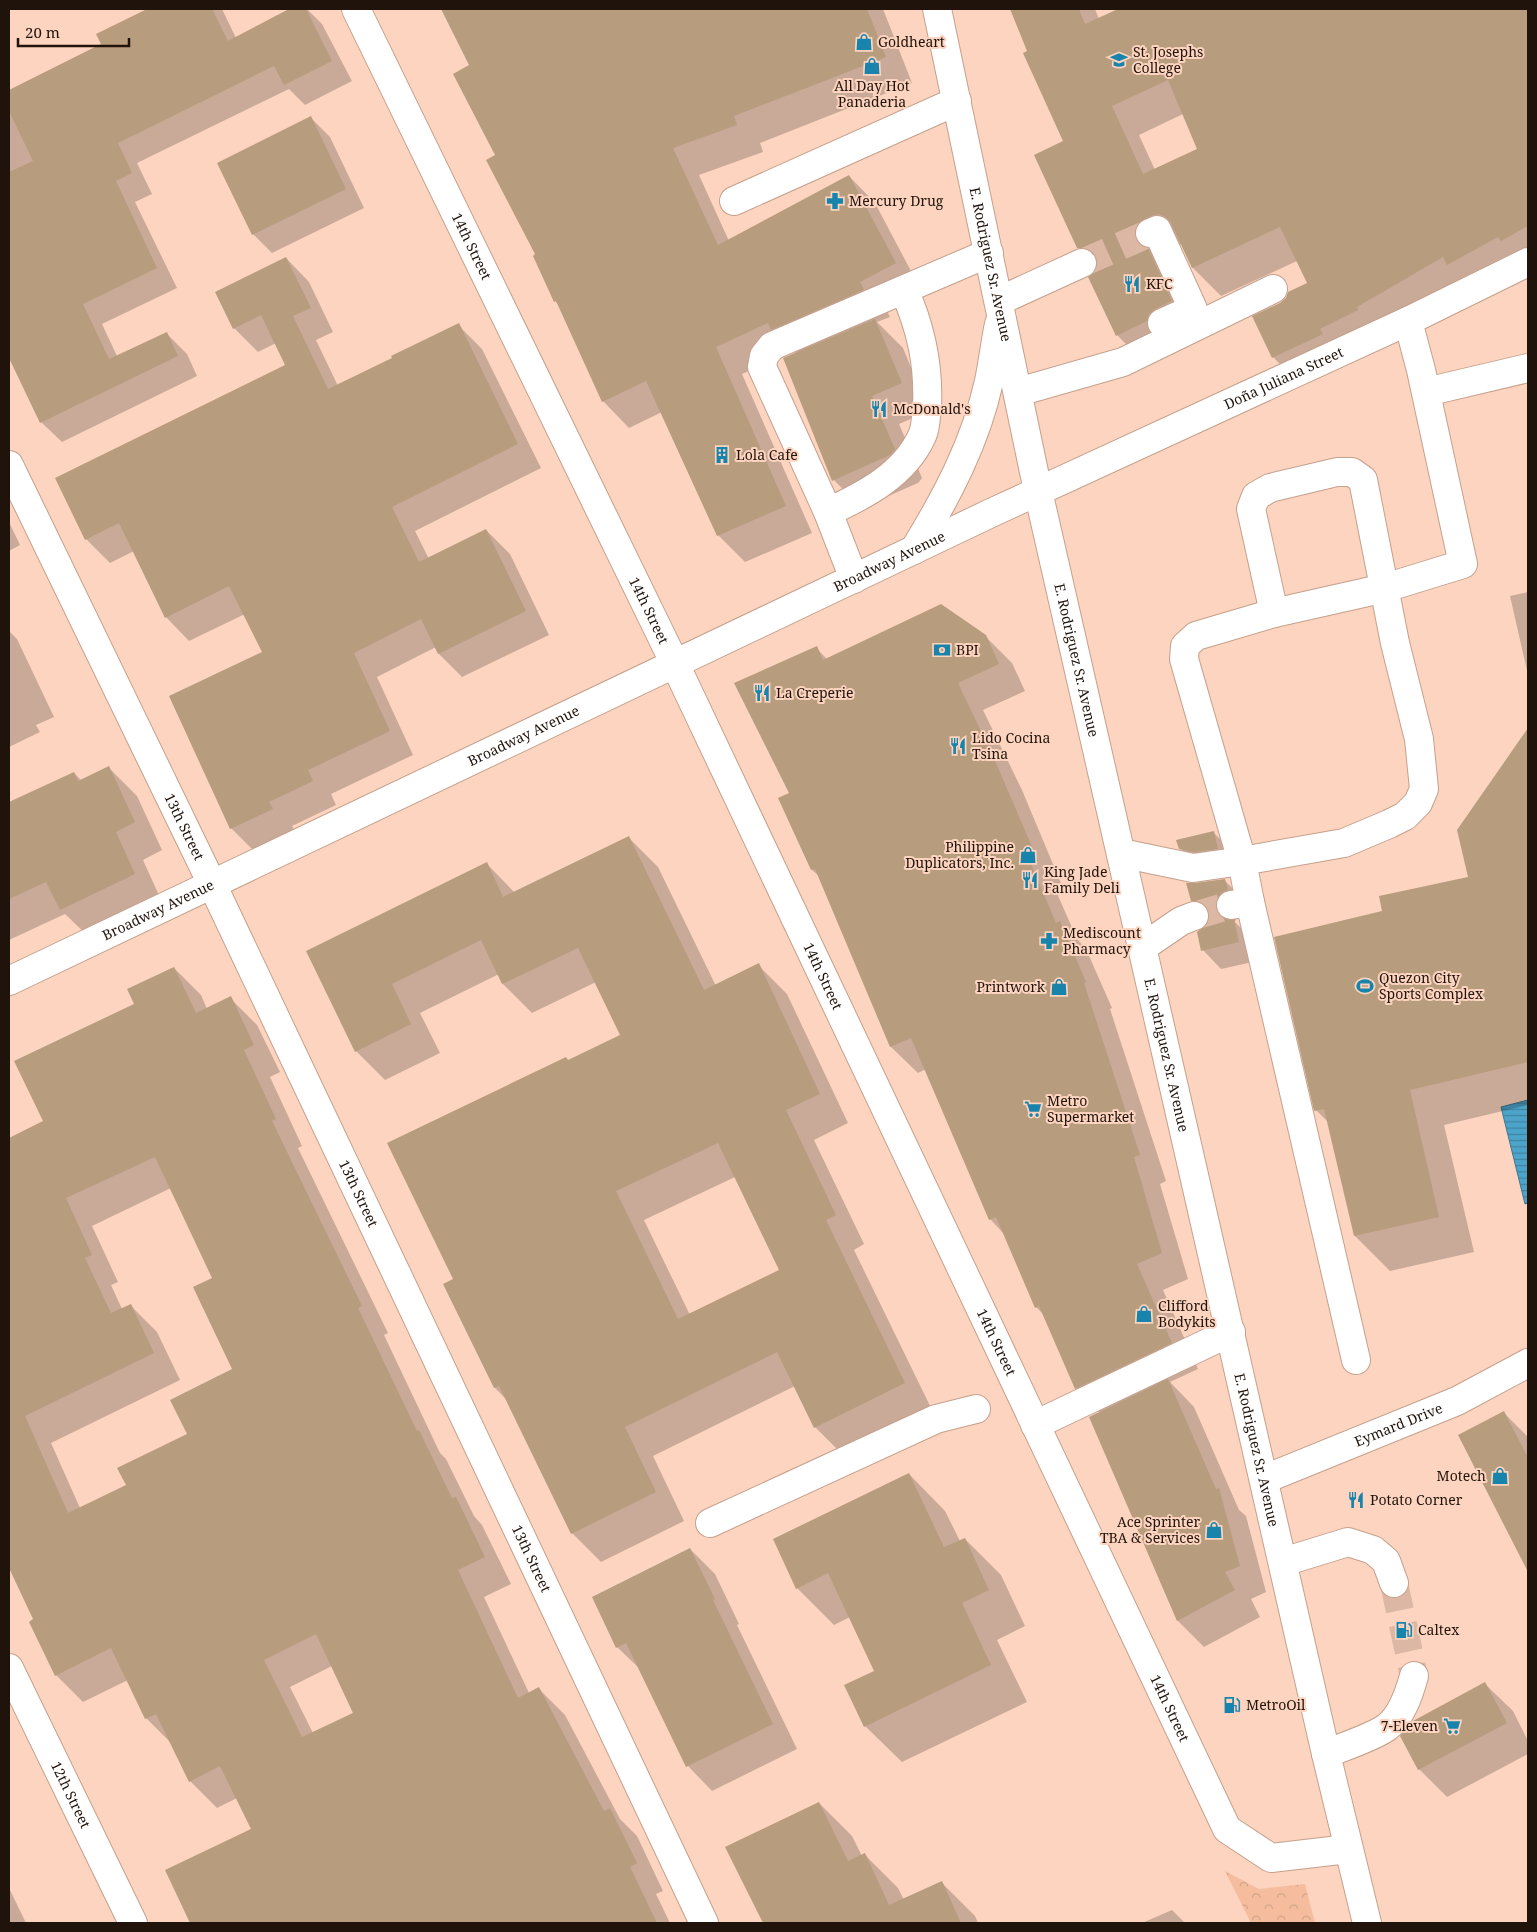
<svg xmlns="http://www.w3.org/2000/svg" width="1537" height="1932" viewBox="0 0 1537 1932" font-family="'Noto Serif',serif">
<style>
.park{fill:url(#park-crowns)}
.water{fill:url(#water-rules);stroke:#3f7891}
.shadow{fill:#0003;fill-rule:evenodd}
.building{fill:#b89c7e;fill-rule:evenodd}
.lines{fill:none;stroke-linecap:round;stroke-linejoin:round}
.minor-tunnel{stroke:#dbb7a4;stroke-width:28;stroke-dasharray:28 14;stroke-linecap:butt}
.minor-casing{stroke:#c5a08c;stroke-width:30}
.major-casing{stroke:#c5a08c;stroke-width:30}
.minor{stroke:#fff;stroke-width:28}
.major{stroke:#fff;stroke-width:28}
.labels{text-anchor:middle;stroke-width:4;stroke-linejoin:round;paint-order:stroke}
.poi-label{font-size:14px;fill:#20130b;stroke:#fcd4bf;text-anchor:start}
.street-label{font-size:14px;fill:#20130b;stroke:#fcd4bf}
</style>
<defs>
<pattern id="park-crowns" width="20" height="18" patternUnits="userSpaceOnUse" patternTransform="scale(1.25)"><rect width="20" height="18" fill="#f5bd9e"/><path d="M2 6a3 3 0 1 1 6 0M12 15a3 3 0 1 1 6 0" fill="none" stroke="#d2a287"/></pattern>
<pattern id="water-rules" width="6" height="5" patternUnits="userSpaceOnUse" patternTransform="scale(1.25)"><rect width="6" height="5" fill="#4ca4ca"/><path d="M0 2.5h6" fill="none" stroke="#3f84a2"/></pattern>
</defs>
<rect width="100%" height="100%" fill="#fcd4bf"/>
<path class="park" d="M1225,1871L1259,1889L1305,1884L1315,1923H1251Z"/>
<path class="water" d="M1528,1100V1203L1525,1204L1501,1107Z"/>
<path class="shadow" d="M150,9H222L236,38L292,9H307L322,24L352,81L305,105L289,89L137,163L152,194L135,202L177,288L102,324L117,356L166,333L187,354L197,376L62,442L41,422L23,357L9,326V91L102,45L97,35Z
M442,9H557L561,18L579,9H883L912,83L760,143L763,152L699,175L729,241L849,176L875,203L921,290L886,309L890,317L877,322L903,348L929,411L899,424L922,478L918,483L861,508L834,480L797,354L794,351L742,374L812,533L745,562L718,535L662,412L629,428L603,401L560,306L555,301L497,155L471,66Z
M1011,9H1095L1099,19L1121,9H1528V267L1348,357L1350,363L1301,386L1273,357L1281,304L1309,284L1297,261L1221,296L1193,268L1182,244L1172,247L1200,330L1145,363L1117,335L1098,267L1078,248L1065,142ZM1183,114L1198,149L1155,170L1139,135Z
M311,118L330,137L364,208L272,253L253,234Z
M286,258L309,282L333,332L316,340L338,386L458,325L482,349L541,468L415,531L429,559L486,530L510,554L549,635L462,677L439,654L436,647L377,677L413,755L331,794L336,805L292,826L296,833L255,852L231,828L171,697L264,652L245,614L189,641L166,617L134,551L110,563L86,539L287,365L276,343L258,352L234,328Z
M9,522L20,545L9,551Z
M1528,592V675L1510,596Z
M9,631L17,639L54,717L36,725L40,732L9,747Z
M985,636L1012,663L1025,691L983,710L1022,790L1063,888L1056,891L1077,939L1086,949L1112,1008L1110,1009L1166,1181L1160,1184L1188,1279L1163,1290L1198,1369L1170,1382L1194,1407L1239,1510L1246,1516L1266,1592L1251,1599L1260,1617L1204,1647L1178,1621L1137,1527L1100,1413L1076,1388L1044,1315L1036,1307L1005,1235L990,1219L926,1069L918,1073L891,1047L819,876L812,870L790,793L816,648L827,659Z
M1528,730V1105L1444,1125L1474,1252L1390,1271L1355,1236L1329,1123L1316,1110L1384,911L1470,878L1459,830Z
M109,768L137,796L162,850L143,860L162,902L89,937L65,914L9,940V804L74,773L82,781Z
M1214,833L1233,852L1199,867L1180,848Z
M629,838L658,867L716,986L758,965L787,994L848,1123L814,1140L864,1244L854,1250L933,1412L844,1456L815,1427L795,1386L653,1456L684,1521L601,1562L572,1533L509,1402L495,1388L454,1280L569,1061L622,1035L596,982L532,1013L503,984L499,974L420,1013L440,1053L385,1080L356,1051L307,952L487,864L515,893ZM735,1177L780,1270L690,1315L644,1220Z
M1225,881L1244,899L1235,922L1253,940L1257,961L1221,969L1203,950L1210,919L1192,900Z
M174,968L201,995L207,1009L230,998L257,1025L280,1072L270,1077L302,1146L298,1148L388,1333L384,1335L440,1453L446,1459L474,1516L482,1525L511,1584L484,1597L529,1693L538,1688L565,1715L620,1819L637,1836L663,1891L656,1894L670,1923H192L166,1871L252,1829L237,1798L217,1808L190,1781L172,1744L146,1718L128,1680L83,1702L56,1675L35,1620L9,1565V1542L16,1539L9,1524V1139L44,1121L136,1004ZM171,1188L213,1279L233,1369L188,1434L127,1485L80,1508L51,1443L180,1380L157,1332L130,1305L122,1309L111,1285L118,1282L92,1226ZM332,1666L354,1713L313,1733L290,1687Z
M1504,1413L1528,1437V1569L1460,1436Z
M909,1474L945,1511L960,1541L965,1539L1001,1575L1025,1626L997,1640L1027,1702L902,1762L865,1726L876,1671L850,1617L834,1625L797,1588L774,1539Z
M690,1549L715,1574L739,1624L737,1625L797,1749L712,1791L688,1766L641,1670L617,1647Z
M1485,1684L1513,1711L1528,1741V1754L1447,1797L1419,1769L1402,1736Z
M819,1803L852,1836L862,1856L865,1855L898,1888L904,1900L942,1883L975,1916L978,1923H766L763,1920Z
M9,1888L26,1923H9Z
M1172,1910L1185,1923H1142Z"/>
<path class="building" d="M147,9H212L228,41L289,9H306L332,61L284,85L274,66L118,143L132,173L116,181L157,268L83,304L109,359L167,332L178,356L40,423L9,358V172L33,161L9,111V90L101,44L96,34Z
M441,9H867L886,57L734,116L737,125L673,148L718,245L849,175L896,263L860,282L864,290L771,330L768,323L716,347L786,506L717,536L646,381L602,402L556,301L554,302L533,256L535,254L486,160L495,155L453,74L469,65Z
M1010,9H1079L1085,24L1118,9H1528V226L1501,241L1498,237L1447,265L1443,257L1357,307L1358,310L1320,329L1323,334L1272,358L1252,316L1280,303L1286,298L1288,292L1307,283L1280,227L1192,268L1171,223L1166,217L1158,214L1151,216L1137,224L1135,231L1136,239L1140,245L1148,248L1172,301L1155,309L1149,314L1147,321L1116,336L1088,277L1094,272L1097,265L1096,256L1091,250L1084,248H1077L1034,155L1063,141L1023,53L1027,51ZM1168,80L1197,149L1143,174L1112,106Z
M311,116L346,189L252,235L217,163Z
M286,257L311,308L293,316L328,389L392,358L391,356L459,323L518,444L392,507L419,562L486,529L526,611L438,654L421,619L354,653L390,731L308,770L313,781L269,802L273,809L230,829L169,696L262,652L229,586L165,618L119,523L85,540L55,478L285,365L261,315L233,329L215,292Z
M875,319L902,383L872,396L895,449L890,455L832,481L783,358Z
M941,604L986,635L999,664L958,683L996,763L1038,861L1031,864L1056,923L1060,921L1086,982L1084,983L1140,1155L1134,1157L1162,1253L1137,1264L1172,1343L1075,1389L1039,1306L1035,1308L996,1217L989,1220L911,1038L890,1047L815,869L811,870L778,798L789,793L734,683L817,646L823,660Z
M1528,728V1062L1410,1090L1439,1217L1354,1236L1324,1109L1314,1111L1274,937L1382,911L1379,896L1468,877L1457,830Z
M109,766L135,822L116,832L135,874L60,910L46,882L9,899V802L74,772L78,781Z
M1214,831L1218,849L1194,852L1179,849L1176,840Z
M629,836L704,990L759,963L820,1094L786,1110L836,1215L826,1220L905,1383L814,1428L777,1352L625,1427L656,1492L571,1534L499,1386L494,1388L443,1284L453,1279L387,1143L566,1057L568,1060L620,1035L578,948L502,984L481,940L392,984L411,1024L355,1052L306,951L487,862L503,897ZM718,1143L779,1270L678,1319L616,1191Z
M1225,879L1228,890L1221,893L1217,899L1216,908L1219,914L1225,919L1234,920L1239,942L1201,951L1197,932L1206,925L1209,919V911L1203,904L1197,901H1191L1186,883H1195Z
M174,967L196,1013L231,996L254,1045L244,1050L276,1119L272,1121L362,1306L358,1308L417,1431L419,1430L452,1498L456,1497L485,1557L458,1570L518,1698L539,1687L604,1811L610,1808L637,1863L630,1867L657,1923H190L165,1870L251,1829L220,1766L189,1782L156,1714L145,1719L111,1648L55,1676L29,1622L33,1619L9,1568V1138L43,1121L14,1061L134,1004L127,989ZM155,1157L212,1278L193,1287L232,1369L170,1400L187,1434L117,1468L126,1485L68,1513L25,1416L154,1353L131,1304L111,1313L85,1258L92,1255L66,1198ZM316,1634L353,1713L302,1737L264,1660Z
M1168,1379L1216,1489L1219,1488L1240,1566L1225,1572L1235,1590L1177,1621L1089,1417Z
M1504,1411L1528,1458V1572L1458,1435Z
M909,1473L944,1547L965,1538L989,1590L962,1603L991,1665L864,1727L844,1685L874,1671L828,1573L796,1589L773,1539Z
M690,1548L715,1599L713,1600L773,1724L686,1767L626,1643L616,1648L592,1597Z
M1485,1682L1507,1723L1418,1770L1400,1736L1413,1721Z
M819,1802L848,1861L865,1853L889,1905L942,1881L961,1923H763L725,1847Z"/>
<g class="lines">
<path class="minor-tunnel" d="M1082,263L1150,233
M1194,916L1231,905
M1394,1583L1414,1676"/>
<g class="minor-casing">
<g id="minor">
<path id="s1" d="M356,9L675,664L1227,1829L1271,1858L1348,1849"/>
<path d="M734,201L957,101"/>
<path d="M1150,233L1157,230L1193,309L1162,323"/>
<path d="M999,301L1082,263"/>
<path d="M1018,392L1123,362L1273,289"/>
<path d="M1426,392L1528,368"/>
<path id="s2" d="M9,465L212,884L704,1923"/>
<path d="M828,512C865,495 904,475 922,436C926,428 926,415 927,406C929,364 921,328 904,290"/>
<path d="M854,579L828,512L762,367L764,356L772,346L989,253"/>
<path d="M1274,613L1385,588L1463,564L1421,370L1408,321"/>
<path d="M1121,853L1193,868L1242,861L1344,843L1389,824L1405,816L1418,803L1424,789L1419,739L1395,643L1363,480L1352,472H1337L1270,488L1256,496L1251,509L1274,613L1196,636L1185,646L1184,659L1242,861L1250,902L1231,905"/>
<path d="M1250,902L1356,1360"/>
<path d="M1143,947L1181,921L1194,916"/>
<path id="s3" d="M9,981L991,513L1408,321L1528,262"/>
<path d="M1035,1425L1231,1332"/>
<path id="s4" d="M1265,1479L1457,1401L1528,1363"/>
<path d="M710,1523L936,1419L976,1409"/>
<path d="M1283,1562L1348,1542L1373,1550L1386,1561L1394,1583"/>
<path id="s5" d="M9,1668L133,1923"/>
<path d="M1326,1754C1342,1747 1374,1737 1387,1727C1402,1716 1409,1694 1414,1676"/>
</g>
</g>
<g class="major-casing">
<g id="major">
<path id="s6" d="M937,9L1038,491L1326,1754L1367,1923"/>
<path d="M914,550C946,498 976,442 989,381C993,362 995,343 999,324"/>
</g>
</g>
<use href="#minor" class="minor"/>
<use href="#major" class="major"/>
</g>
<defs>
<g id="shop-bare" transform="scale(1.35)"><path d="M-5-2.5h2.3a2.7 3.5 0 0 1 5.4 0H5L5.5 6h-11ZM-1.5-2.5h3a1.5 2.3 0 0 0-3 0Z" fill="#1884ac" stroke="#fcd4bf" stroke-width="2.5" paint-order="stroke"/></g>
<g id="university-bare" transform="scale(1.35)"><path d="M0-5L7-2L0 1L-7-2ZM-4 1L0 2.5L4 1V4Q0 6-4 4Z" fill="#1884ac" stroke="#fcd4bf" stroke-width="2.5" paint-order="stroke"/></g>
<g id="pharmacy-bare" transform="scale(1.35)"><path d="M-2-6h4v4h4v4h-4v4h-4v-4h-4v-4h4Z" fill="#1884ac" stroke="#fcd4bf" stroke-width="2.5" paint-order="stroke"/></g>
<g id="restaurant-bare" transform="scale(1.35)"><path d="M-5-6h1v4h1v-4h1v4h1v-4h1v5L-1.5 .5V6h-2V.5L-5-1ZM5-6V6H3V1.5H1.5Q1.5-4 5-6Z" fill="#1884ac" stroke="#fcd4bf" stroke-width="2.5" paint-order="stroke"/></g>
<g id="building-bare" transform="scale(1.35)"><path d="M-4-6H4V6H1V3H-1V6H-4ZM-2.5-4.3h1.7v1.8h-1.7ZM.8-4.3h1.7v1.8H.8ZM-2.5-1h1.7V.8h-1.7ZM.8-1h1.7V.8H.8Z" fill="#1884ac" stroke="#fcd4bf" stroke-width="2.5" paint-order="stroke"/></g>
<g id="bank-bare" transform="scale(1.35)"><path d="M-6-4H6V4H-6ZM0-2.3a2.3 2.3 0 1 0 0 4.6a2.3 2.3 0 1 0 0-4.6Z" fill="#1884ac" stroke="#fcd4bf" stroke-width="2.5" paint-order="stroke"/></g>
<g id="stadium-bare" transform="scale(1.35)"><path d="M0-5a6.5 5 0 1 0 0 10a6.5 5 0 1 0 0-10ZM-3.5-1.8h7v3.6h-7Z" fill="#1884ac" stroke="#fcd4bf" stroke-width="2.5" paint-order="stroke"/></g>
<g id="supermarket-bare" transform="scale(1.35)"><path d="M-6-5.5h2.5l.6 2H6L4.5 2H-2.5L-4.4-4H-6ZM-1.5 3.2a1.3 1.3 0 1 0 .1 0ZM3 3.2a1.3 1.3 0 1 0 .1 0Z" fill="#1884ac" stroke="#fcd4bf" stroke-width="2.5" paint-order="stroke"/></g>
<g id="fuel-bare" transform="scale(1.35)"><path d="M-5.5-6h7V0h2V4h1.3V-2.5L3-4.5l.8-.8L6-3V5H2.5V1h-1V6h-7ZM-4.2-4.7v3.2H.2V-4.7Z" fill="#1884ac" stroke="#fcd4bf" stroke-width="2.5" paint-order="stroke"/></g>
</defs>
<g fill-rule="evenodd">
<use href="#shop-bare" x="864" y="42"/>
<use href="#university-bare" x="1119" y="60"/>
<use href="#shop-bare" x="872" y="66"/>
<use href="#pharmacy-bare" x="835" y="201"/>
<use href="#restaurant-bare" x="1132" y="284"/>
<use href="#restaurant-bare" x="879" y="409"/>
<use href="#building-bare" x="722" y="455"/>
<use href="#bank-bare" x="942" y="650"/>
<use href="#restaurant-bare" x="762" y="693"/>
<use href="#restaurant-bare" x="958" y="746"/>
<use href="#shop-bare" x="1028" y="855"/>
<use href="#restaurant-bare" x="1030" y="880"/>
<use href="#pharmacy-bare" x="1049" y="941"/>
<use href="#stadium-bare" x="1365" y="986"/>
<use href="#shop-bare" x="1059" y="987"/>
<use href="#supermarket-bare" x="1033" y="1109"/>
<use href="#shop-bare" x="1144" y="1314"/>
<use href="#shop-bare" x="1500" y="1476"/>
<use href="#restaurant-bare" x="1356" y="1500"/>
<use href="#shop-bare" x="1214" y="1530"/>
<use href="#fuel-bare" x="1404" y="1630"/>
<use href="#fuel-bare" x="1232" y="1705"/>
<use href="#supermarket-bare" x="1452" y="1726"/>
</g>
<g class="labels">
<g class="poi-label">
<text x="878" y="47">Goldheart</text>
<text x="1133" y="57">St. Josephs<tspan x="1133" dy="16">College</tspan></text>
<text x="872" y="91" text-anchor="middle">All Day Hot<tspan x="872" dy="16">Panaderia</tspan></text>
<text x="849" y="206">Mercury Drug</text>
<text x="1146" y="289">KFC</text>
<text x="893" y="414">McDonald's</text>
<text x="736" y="460">Lola Cafe</text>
<text x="956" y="655">BPI</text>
<text x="776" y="698">La Creperie</text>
<text x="972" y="743">Lido Cocina<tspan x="972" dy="16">Tsina</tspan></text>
<text x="1014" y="852" text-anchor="end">Philippine<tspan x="1014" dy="16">Duplicators, Inc.</tspan></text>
<text x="1044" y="877">King Jade<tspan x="1044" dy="16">Family Deli</tspan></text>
<text x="1063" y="938">Mediscount<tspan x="1063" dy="16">Pharmacy</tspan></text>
<text x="1379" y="983">Quezon City<tspan x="1379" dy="16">Sports Complex</tspan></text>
<text x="1045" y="992" text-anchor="end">Printwork</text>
<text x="1047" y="1106">Metro<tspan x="1047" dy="16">Supermarket</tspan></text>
<text x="1158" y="1311">Clifford<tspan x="1158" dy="16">Bodykits</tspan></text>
<text x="1486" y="1481" text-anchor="end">Motech</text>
<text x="1370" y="1505">Potato Corner</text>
<text x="1200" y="1527" text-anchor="end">Ace Sprinter<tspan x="1200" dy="16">TBA &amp; Services</tspan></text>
<text x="1418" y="1635">Caltex</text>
<text x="1246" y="1710">MetroOil</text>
<text x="1438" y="1731" text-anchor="end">7-Eleven</text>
</g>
<g class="street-label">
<text dy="5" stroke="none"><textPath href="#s1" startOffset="264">14th Street</textPath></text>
<text dy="5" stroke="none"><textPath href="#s6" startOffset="261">E. Rodriguez Sr. Avenue</textPath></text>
<text dy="5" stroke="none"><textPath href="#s3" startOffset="1410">Doña Juliana Street</textPath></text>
<text dy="5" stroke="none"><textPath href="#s3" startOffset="975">Broadway Avenue</textPath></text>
<text dy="5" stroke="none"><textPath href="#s1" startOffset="669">14th Street</textPath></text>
<text dy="5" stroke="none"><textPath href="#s6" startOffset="666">E. Rodriguez Sr. Avenue</textPath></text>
<text dy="5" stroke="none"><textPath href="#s3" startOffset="570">Broadway Avenue</textPath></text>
<text dy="5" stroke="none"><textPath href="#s2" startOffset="402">13th Street</textPath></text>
<text dy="5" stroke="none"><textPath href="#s3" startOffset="165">Broadway Avenue</textPath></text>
<text dy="5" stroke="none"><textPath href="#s1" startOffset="1074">14th Street</textPath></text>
<text dy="5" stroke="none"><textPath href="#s6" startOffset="1071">E. Rodriguez Sr. Avenue</textPath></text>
<text dy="5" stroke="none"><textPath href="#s2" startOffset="808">13th Street</textPath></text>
<text dy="5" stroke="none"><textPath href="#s1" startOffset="1479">14th Street</textPath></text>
<text dy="5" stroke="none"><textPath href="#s4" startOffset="144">Eymard Drive</textPath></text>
<text dy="5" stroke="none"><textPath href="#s6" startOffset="1476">E. Rodriguez Sr. Avenue</textPath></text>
<text dy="5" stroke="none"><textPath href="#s2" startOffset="1212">13th Street</textPath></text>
<text dy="5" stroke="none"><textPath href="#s1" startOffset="1884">14th Street</textPath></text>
<text dy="5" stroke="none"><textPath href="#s5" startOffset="141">12th Street</textPath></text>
</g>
</g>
<rect width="1537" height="1932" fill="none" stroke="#20130b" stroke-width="20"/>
<path d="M18 38v8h111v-8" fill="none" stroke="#20130b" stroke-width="2.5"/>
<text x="25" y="38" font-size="15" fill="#20130b" stroke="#fcd4bf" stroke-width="4" paint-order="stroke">20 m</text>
</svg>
